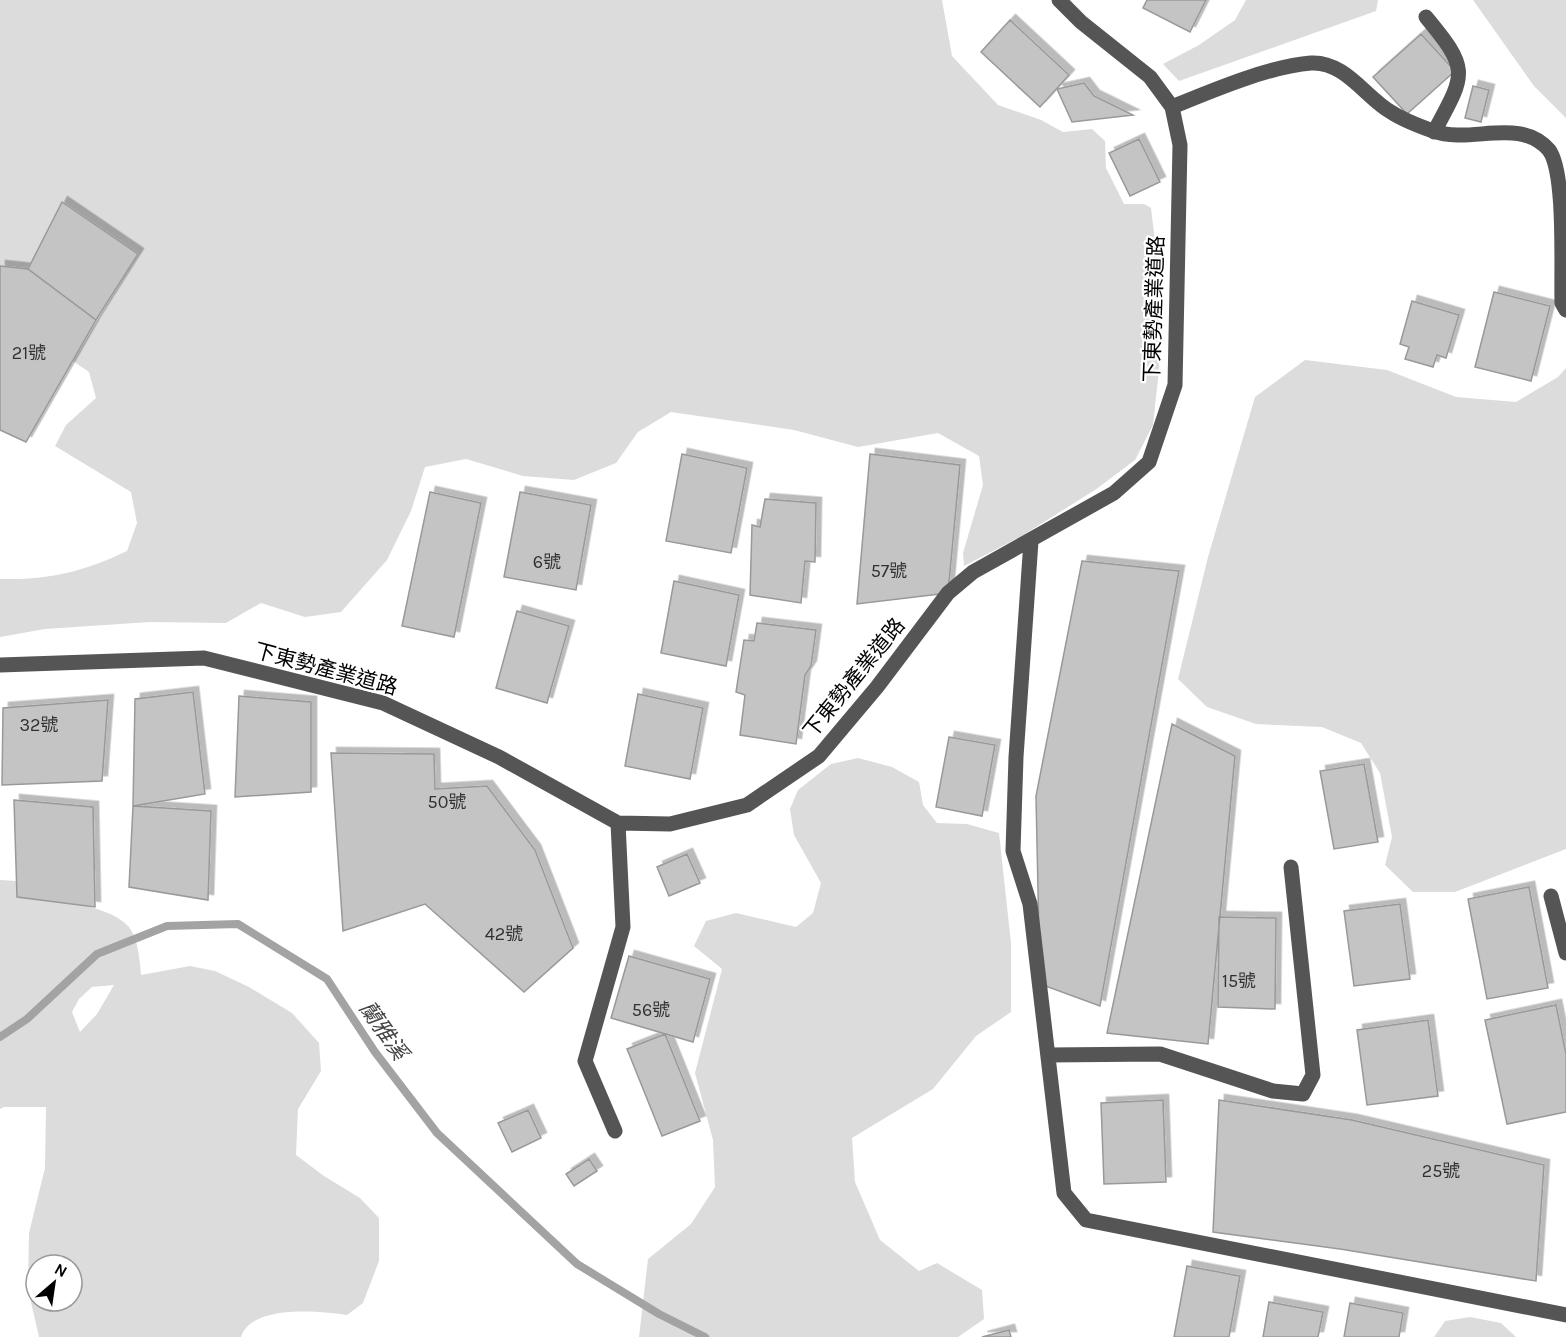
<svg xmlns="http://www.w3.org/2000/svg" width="1566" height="1337" viewBox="0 0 1566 1337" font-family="Karla,'Noto Sans TC',sans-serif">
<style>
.green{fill:#dcdcdc;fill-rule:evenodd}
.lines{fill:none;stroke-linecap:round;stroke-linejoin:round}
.stream{stroke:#a3a3a3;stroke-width:8}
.building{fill:#c4c4c4;stroke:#999;stroke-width:1.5;filter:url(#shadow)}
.minor{stroke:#555;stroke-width:15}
.labels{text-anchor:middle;stroke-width:4.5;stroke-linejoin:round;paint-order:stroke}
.number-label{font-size:18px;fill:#313131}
.street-label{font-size:21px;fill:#000;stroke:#fff}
.water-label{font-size:22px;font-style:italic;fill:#444;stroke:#fff}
</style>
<defs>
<filter id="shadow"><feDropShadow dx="5.5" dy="-5.5" stdDeviation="0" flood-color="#0004"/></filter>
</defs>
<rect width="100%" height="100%" fill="#fff"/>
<path class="green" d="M0,0H942L952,56L998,105L1041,120L1063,132L1092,129L1105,141L1106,168L1124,204H1144L1151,208L1158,267L1159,370L1153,425L1135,460L1095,490L1020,537L964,566L963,553L983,485L979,456L938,433L858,447L794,430L671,412L638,432L616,463L574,480L523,476L466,459L425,467L411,511L387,560L341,612L305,617L261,603L226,623L150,622L45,629L0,637V579C49,580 83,572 127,551L137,523L131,492L55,446L66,425L96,398L89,372L73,361L138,254L62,202L28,269L0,266Z
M1246,0H1378L1376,11L1179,81L1163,64L1199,45L1235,20Z
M1473,0H1566V118L1534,86Z
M1305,360L1387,370L1456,397L1516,402L1558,377L1566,368V849L1455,892H1413L1385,865L1392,837L1380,773L1361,743L1322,727L1256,724L1207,707L1178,679L1208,557L1255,397Z
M858,758L892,767L919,782L923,805L937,823L967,824L999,833L1011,943V1012L976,1036L933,1089L852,1138L855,1182L880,1240L919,1271L937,1263L982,1290L984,1319L958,1337H639L648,1259L691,1224L715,1187L713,1140L695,1073L722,969L694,946L706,921L736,913L796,927L813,913L821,883L794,835L790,809L798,790L831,764Z
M0,880L17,881V897C49,901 105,902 128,926C138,937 140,961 141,975L190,966L215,971L249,987L292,1013L319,1043L321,1071L298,1109L296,1155L324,1176L360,1198L379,1218V1261L363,1303L347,1315C321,1311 251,1304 241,1337H39L28,1289L29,1233L45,1168L46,1107H4L0,1109ZM114,985L97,1014L80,1032L72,1012L79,999L92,987ZM36,1265H72V1301H36Z
M1470,1317L1501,1323L1516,1337H1434L1445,1321Z"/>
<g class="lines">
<path class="stream" d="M0,1037L27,1019L97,954L167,926L238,924L327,979L375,1052L437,1133L577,1264L659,1314L705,1337"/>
</g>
<path class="building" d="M1147,0H1206L1190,32L1143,8Z
M1010,20L1069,75L1040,107L981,52Z
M1421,34L1455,71L1407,114L1373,77Z
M1084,83L1094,96L1133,115L1072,122L1057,89Z
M1473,86L1489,90L1481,122L1465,118Z
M1139,139L1160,182L1130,196L1109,153Z
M62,202L138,254L96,320L28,269Z
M0,266L28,269L96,320L26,442L0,430Z
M1494,292L1550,306L1531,381L1475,367Z
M1412,301L1459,315L1446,358L1437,355L1433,367L1405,359L1409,347L1400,344Z
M682,454L747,468L731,553L666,541Z
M870,454L960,465L948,593L857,604Z
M430,492L481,503L454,637L402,626Z
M520,492L591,505L576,590L504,577Z
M765,499L816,503L815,562L805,561L801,603L750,595L752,525L760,527Z
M1082,561L1179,571L1100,1006L1040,984L1036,796Z
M674,581L739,595L726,666L661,653Z
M517,611L569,626L547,703L496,688Z
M757,623L816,630L811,666L805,675L796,744L740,735L745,695L736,692L744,640L754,641Z
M193,692L205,794L133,806L135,699Z
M638,694L703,708L690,779L625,766Z
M239,696L311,702V792L235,797Z
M108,700L102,781L2,785L3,708Z
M1172,724L1235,756L1208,1044L1107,1033Z
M949,737L995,745L982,816L936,807Z
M331,753L434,754L435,789L487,786L535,850L573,948L524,992L425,904L343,931Z
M1364,764L1378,842L1334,849L1320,771Z
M14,800L93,807L95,907L17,897Z
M133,806L211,811L208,900L129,887Z
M687,854L700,883L669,896L657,867Z
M1529,887L1548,988L1487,999L1468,899Z
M1400,904L1410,979L1354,986L1344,911Z
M1219,917L1276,918L1275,1009L1218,1007Z
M629,956L710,979L693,1042L611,1018Z
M1556,1005L1566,1054V1112L1507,1124L1485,1020Z
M1428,1020L1438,1096L1367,1105L1357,1030Z
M665,1034L700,1121L662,1136L627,1049Z
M1163,1100L1166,1182L1104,1184L1101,1103Z
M1219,1100L1352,1120L1544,1165L1536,1281L1340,1249L1213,1232Z
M528,1110L541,1138L512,1152L498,1123Z
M589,1159L597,1171L574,1186L566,1174Z
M1187,1266L1240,1276L1229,1337H1174Z
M1269,1302L1323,1312L1318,1337H1263Z
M1350,1303L1403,1313L1399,1337H1344Z
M1009,1330L1011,1337H982Z"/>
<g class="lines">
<path class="minor" d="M1426,17C1470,70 1466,73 1434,132
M1172,107C1211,91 1270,66 1311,63C1345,61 1366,98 1391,112C1403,120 1419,126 1433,131C1471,145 1519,116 1549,150C1566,173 1561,270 1562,303L1566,310
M1031,541L1016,757L1013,851L1030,904L1064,1193L1086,1220L1566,1315
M0,665L204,658L383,703L499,757L618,823L670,824L747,805L819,756L877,687L948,593L973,572L1114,493L1149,462L1175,385L1180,145L1172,107L1150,77L1081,22L1059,0
M1551,896L1566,953
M1048,1055L1160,1054L1273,1091L1303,1094L1313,1075L1291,867
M615,1131L585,1061L623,927L618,823"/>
</g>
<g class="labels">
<g class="number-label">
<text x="29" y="359">21號</text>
<text x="547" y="568">6號</text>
<text x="889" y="577">57號</text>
<text x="39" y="731">32號</text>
<text x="447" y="808">50號</text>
<text x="504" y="940">42號</text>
<text x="1239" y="987">15號</text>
<text x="651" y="1016">56號</text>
<text x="1441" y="1177">25號</text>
</g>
<g class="street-label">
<text transform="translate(1154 309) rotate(-88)" y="7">下東勢產業道路</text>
<text transform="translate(326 669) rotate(15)" y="7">下東勢產業道路</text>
<text transform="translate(854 678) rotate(-51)" y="7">下東勢產業道路</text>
</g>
<g class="water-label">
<text transform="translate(384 1030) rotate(55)" y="8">蘭雅溪</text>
</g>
</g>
<g transform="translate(54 1283) rotate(29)"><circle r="28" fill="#ffffff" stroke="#999999" stroke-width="1.5"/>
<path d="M0-4.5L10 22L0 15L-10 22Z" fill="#000000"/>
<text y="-9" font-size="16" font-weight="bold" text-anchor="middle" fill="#000000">N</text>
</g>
</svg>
